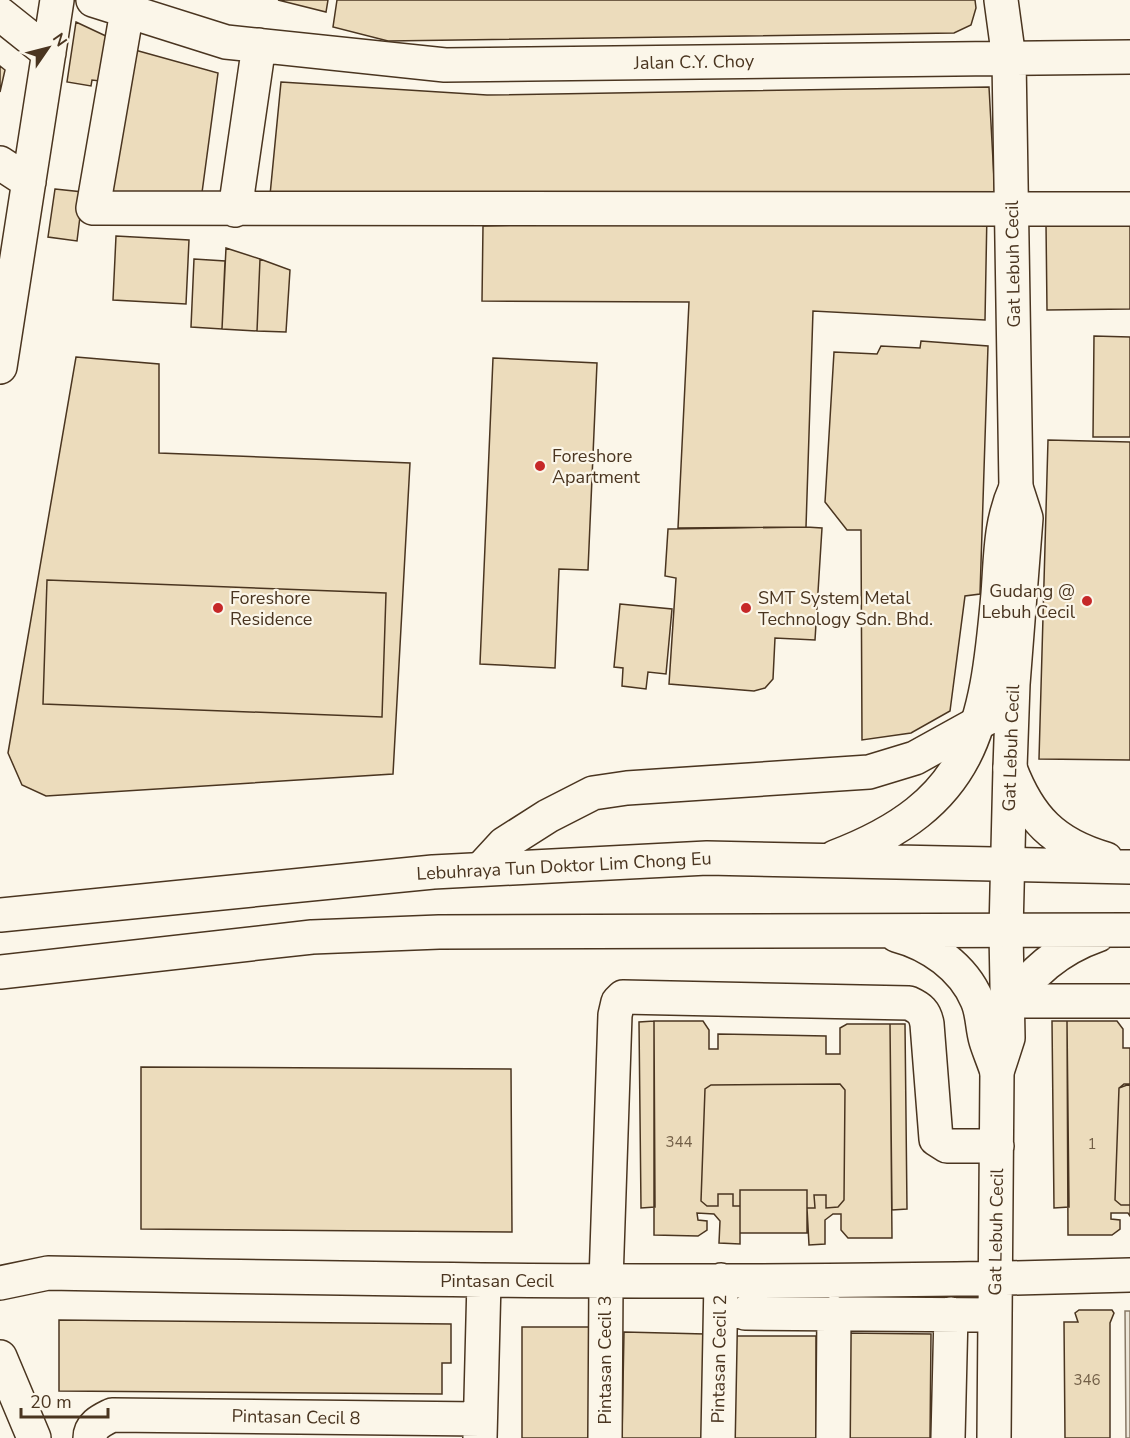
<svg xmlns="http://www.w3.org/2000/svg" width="1130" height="1438" viewBox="0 0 1130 1438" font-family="'Nunito Sans',sans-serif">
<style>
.parking{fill:#ede7d9;stroke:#887966;stroke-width:1.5}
.building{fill:#ecdcbc;stroke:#4a3520;stroke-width:1.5}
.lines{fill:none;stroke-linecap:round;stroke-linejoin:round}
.minor-casing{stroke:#4a3520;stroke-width:36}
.highway-casing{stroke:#4a3520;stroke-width:36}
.minor{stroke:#fbf6e9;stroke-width:33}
.highway{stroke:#fbf6e9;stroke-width:33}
.poi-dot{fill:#c62828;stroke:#fbf6e9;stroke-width:2}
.labels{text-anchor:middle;stroke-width:4.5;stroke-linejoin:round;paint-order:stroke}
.number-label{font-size:15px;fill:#725f47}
.street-label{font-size:18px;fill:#4a3520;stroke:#fbf6e9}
.poi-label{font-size:18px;fill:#4a3520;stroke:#fbf6e9;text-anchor:start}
</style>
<rect width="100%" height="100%" fill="#fbf6e9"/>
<path class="parking" d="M1125,1311H1130V1438H1126Z"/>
<path class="building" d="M278,0H328L326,12Z
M337,0H975L976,8L971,25L954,33L388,41L333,27Z
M76,22L108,37L100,81L92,80L91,86L67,82Z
M135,50L218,73L201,200L107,202Z
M0,66L5,70L0,92Z
M281,82L487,95L989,87L995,197L270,195Z
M55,189L83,192L77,241L48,237Z
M987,212L985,320L813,311L806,527L678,528L689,302L482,301L483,226Z
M1130,223V309L1047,310L1046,224Z
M116,236L189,240L186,304L113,300Z
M226,248L260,259L257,331L222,329Z
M194,259L225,261L222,329L191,327Z
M260,259L290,270L286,332L257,331Z
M1094,336L1130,337V437H1093Z
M921,341L988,346L980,594L965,596L950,711L911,733L862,740L861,530H847L825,502L834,352L877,354L881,346L920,348Z
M76,357L159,364V453L410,463L393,774L46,796L22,785L8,753Z
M493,358L597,363L588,570L559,569L555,668L480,664Z
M1048,440L1130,442V760L1039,759Z
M806,527L822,528L815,640L775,638L773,679L765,688L754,691L669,684L676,578L665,576L668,529Z
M47,580L386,593L382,717L43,704Z
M620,604L672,609L666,674L648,672L646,689L622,686L623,668L614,667Z
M654,1021L655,1207L641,1208L639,1022Z
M654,1021H703L709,1030V1049H718V1034L826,1036V1054H840V1028L847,1024H890L892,1238H848L841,1230V1214H833L825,1220V1244L809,1245L807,1208H815L814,1195H826V1208L838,1207L844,1200L845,1090L840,1084L711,1085L705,1089L701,1201L707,1206H718V1194H733V1206H740V1244L719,1243L720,1221L714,1214L697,1213L698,1220L707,1221V1230L698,1236L654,1235Z
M1052,1021H1067L1069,1207L1054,1208Z
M1067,1021H1117L1123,1029V1048H1130V1084L1119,1088L1115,1200L1121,1205H1130V1216L1128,1213H1111V1219L1120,1220V1229L1112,1235H1068Z
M890,1024H905L907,1209L892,1210Z
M141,1067L511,1069L512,1232L141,1229Z
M840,1084L845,1090L844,1200L838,1207L826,1208V1195H814L815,1208H807V1190H740V1206H733V1194H718V1206H707L701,1201L705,1089L711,1085Z
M1124,1084H1130V1205H1121L1115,1200L1119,1088Z
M740,1190H807V1233H740Z
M1079,1310H1112L1114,1313L1110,1323V1438H1065L1064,1322H1078L1075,1313Z
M59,1320L451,1324V1363H442V1394L59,1391Z
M522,1327H592L593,1438H522Z
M624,1332L705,1334L703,1438H622Z
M844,1333L931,1334L930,1438H843Z
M731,1336H816V1438H731Z"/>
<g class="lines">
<g class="minor-casing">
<path id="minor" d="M93,0L226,42L445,65L1130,57
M127,11L93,208L1130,209
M0,14L49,53
M0,163L29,182
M235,210L259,45
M0,367L57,0
M481,869L504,844L548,816L593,793L627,788L869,772L915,758L991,716
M1011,1001H1130
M0,1283L48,1273C408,1280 769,1286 1130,1275
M745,1313L995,1315
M0,1357L34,1438
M90,1438C90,1425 102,1420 112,1415L480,1419
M480,1438L484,1281
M605,1438L606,1281L615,1015L618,1002L623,997L909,1003C920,1008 925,1012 927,1024L936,1139L947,1146H997
M718,1438L721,1280
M833,1438L834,1313
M948,1438L951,1314
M994,1438L997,1072L1008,1038L1006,931L1010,768L1013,684L1026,518L1016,487L1009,59L1001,0"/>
</g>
<g class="highway-casing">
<path id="highway" d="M1010,768C1029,818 1054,844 1106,859
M835,857C974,804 986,729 998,594C1001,554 1000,523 1016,487
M0,915L433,872L707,858L1130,867
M896,935C930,944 963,967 977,1000C983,1013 982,1028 986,1041C989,1051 994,1062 997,1072
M0,972L312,937L439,932L1130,930
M1007,1008C1031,973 1058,949 1098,935"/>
</g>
<use href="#minor" class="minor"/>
<use href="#highway" class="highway"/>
</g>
<g class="poi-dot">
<circle cx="540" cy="466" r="6"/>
<circle cx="1087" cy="601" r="6"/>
<circle cx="218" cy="608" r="6"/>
<circle cx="746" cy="608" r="6"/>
</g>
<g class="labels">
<g class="number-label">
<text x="679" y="1147">344</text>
<text x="1092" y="1149">1</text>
<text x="1087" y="1385">346</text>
</g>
<g class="street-label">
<text transform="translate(694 62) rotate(-1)" y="6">Jalan C.Y. Choy</text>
<text transform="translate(1013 264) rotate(-91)" y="6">Gat Lebuh Cecil</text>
<text transform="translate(1011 748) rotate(-88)" y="6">Gat Lebuh Cecil</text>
<text transform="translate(564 866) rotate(-3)" y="6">Lebuhraya Tun Doktor Lim Chong Eu</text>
<text transform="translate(996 1232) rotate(-89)" y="6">Gat Lebuh Cecil</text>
<text x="497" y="1287">Pintasan Cecil</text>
<text transform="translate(719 1359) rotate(-89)" y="6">Pintasan Cecil 2</text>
<text transform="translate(605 1360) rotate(-90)" y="6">Pintasan Cecil 3</text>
<text transform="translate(296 1417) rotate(1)" y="6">Pintasan Cecil 8</text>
</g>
<g class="poi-label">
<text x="552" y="462">Foreshore<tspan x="552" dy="21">Apartment</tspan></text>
<text x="1075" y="597" text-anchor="end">Gudang @<tspan x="1075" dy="21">Lebuh Cecil</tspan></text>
<text x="230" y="604">Foreshore<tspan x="230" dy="21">Residence</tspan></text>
<text x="758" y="604">SMT System Metal<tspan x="758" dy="21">Technology Sdn. Bhd.</tspan></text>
</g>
</g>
<g transform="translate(48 48) rotate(55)" stroke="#fbf6e9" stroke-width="4.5" paint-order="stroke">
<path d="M0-4.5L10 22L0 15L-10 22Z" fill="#4a3520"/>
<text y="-9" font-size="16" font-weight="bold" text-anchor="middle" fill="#4a3520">N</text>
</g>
<path d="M21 1408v9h87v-9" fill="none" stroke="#4a3520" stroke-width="3"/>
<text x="30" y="1408" font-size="18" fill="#4a3520" stroke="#fbf6e9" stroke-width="4.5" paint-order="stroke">20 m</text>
</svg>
